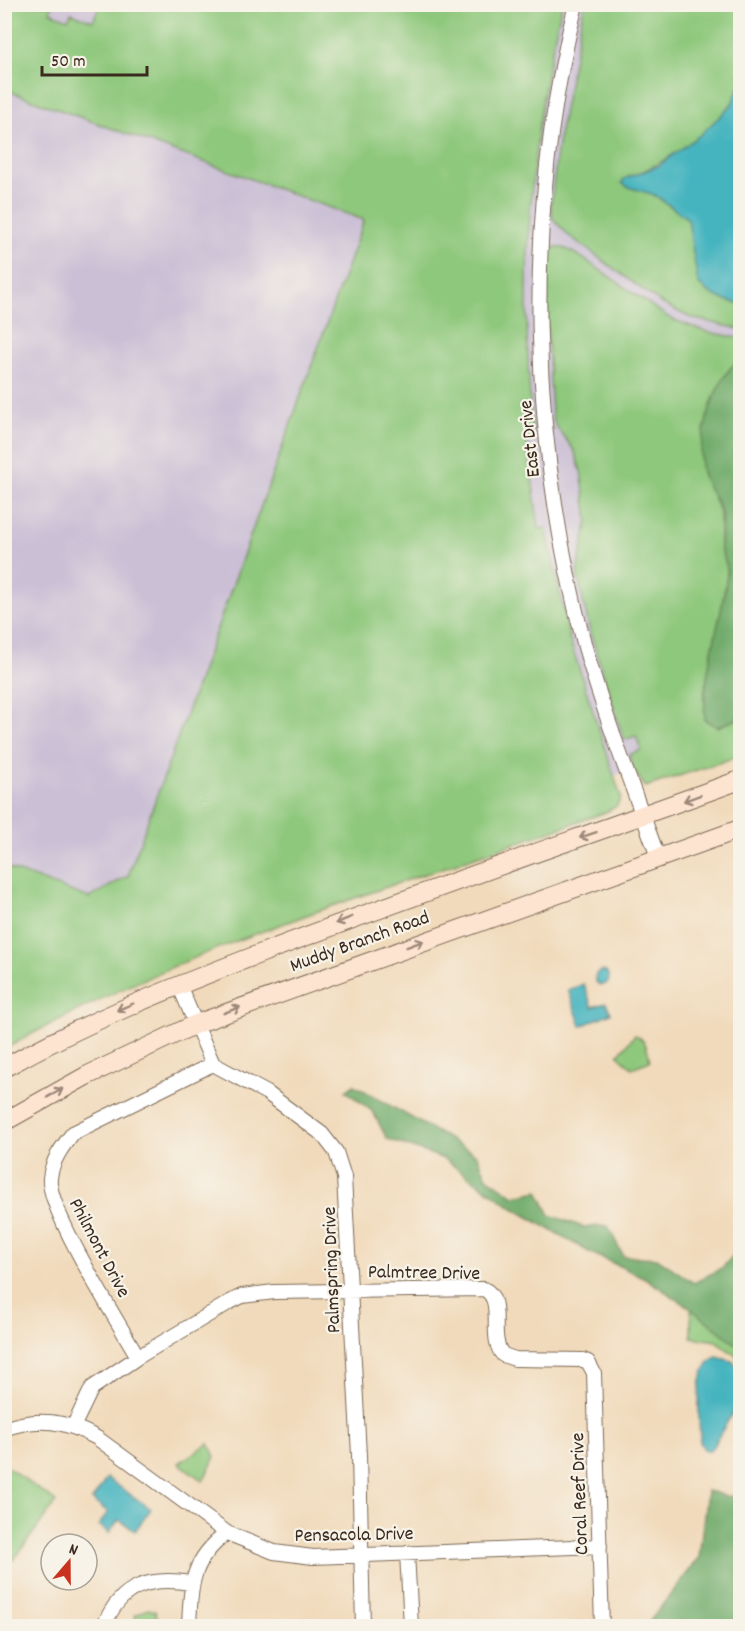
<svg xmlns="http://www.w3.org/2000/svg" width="745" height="1631" viewBox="0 0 745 1631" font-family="Dekko,sans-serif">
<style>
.industrial{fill:#cbbfd5}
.green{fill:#8ec87c;stroke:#64794d;stroke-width:1.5}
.forest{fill:#72ac6c;stroke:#566b45;stroke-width:1.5}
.water{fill:#45b4bf;stroke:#406f6e;stroke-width:1.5}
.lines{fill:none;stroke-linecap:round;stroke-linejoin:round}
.street-casing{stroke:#7b6855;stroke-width:16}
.secondary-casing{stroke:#7b6855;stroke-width:20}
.street{stroke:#fff;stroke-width:14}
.secondary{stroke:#fde4d1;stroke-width:18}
.oneway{stroke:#9c8778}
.labels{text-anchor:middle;stroke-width:4.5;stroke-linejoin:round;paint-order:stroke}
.street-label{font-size:20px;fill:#3b2a1e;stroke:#f7f3e8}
</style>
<rect width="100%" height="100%" fill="#f7f3e8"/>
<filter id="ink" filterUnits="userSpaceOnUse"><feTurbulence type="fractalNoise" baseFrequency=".0167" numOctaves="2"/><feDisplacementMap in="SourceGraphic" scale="12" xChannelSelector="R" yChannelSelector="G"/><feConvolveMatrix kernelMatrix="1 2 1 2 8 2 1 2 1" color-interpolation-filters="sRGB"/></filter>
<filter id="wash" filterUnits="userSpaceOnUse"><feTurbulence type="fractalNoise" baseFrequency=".008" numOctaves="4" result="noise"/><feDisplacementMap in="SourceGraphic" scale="24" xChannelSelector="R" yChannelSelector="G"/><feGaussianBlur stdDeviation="1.35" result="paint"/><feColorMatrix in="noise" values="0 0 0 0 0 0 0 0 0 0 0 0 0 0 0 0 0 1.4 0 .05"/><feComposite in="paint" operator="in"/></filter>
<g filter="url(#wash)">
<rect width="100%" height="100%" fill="#f1dabb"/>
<path class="industrial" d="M5,5H740V723L607,779L5,1009Z"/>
<path class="green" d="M100,4L562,5C527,147 520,293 533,439L527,440L539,529L546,528L570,641L621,797L617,806L606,812C404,884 192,942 5,1049V867L89,898L128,876L364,220L5,90V5H47L52,6L50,12L68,19L71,13L93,21Z
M584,5H740C740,30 744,58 740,83C735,120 662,166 628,177L688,219L698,283C708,294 725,302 740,303V329L691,318L661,303L568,235L553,219L551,205L559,136Z
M554,247L564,248L578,255L671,319L707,332L740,338V360L727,373L716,394L703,445L702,472L720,512V547L728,569L718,633L703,698L717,727L740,718V756L645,787L634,770L629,755L641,750L636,736L624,740L590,632L577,573L588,520L581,471L574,450L555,425L552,415L547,322L548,258Z
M635,1035C646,1039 648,1050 650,1061L632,1068L618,1055Z
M691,1303L740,1333V1359L716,1341L691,1337Z
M209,1443L215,1457L203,1481L179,1463Z
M5,1465L56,1502L13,1561L5,1555Z
M148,1609L155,1611L160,1623L137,1626L135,1615Z"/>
<path class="forest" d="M740,360V718L717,727L705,720C701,672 723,620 727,572C728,565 723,557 721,550C718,539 723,526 721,514C718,499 705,487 702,472C696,444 714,375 740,360Z
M354,1085L477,1155L487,1177L514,1196L538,1191L550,1215L583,1227L608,1226L623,1256L657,1258L694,1283L722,1268L740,1248V1347L686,1305L645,1278L589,1252L513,1208L444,1159L387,1139L373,1112L346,1091Z
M707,1491L731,1497L740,1492V1626H646L699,1558Z"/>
<path class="water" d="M740,85V303C725,302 708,294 698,283L688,219L655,195L628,187L622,183L624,179L658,166L701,134L731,106Z
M595 978a7 7 0 1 1 14 0a7 7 0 1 1-14 0Z
M584,984L592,1007L606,1003L611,1013L581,1026L568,990Z
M717,1357L732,1361L740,1370V1401L710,1451H705L700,1442C700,1421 692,1366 717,1357Z
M107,1478L151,1509L135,1531L119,1520L109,1533L99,1525L108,1512L92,1500Z"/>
</g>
<g filter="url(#ink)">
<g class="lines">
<g class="street-casing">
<path id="street" d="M576,4C523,216 529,437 585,647C605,718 633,788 658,857
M179,985L213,1064L267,1093L322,1134L336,1152L344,1177L359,1455L363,1626
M138,1357C120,1325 46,1208 50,1178C52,1160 62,1147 73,1133L213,1064
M74,1425L92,1388L138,1357L230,1302L242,1296L274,1292L484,1289C506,1300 487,1337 503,1355L515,1359L583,1360L588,1362L594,1373L602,1626
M4,1429C38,1416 67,1421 97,1438L227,1533L274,1552L313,1557L600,1546
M407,1553L411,1626
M104,1626C120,1585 150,1576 191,1583
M189,1626C191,1584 191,1560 227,1533"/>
</g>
<g class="secondary-casing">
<path id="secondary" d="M4,1068C87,1021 173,987 262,953C420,892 581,838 740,780
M4,1122L86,1076L196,1024L740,829"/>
</g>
<use href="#street" class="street"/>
<use href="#secondary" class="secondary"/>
</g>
<defs><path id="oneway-shaft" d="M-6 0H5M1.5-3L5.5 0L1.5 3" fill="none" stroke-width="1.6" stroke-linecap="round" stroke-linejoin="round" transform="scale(1.5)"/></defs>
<g class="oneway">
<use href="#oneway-shaft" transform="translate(692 798) rotate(160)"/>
<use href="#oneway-shaft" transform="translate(588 835) rotate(161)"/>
<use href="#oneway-shaft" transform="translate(344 920) rotate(158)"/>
<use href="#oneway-shaft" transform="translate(415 944) rotate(-20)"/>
<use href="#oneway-shaft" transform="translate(125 1007) rotate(157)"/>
<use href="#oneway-shaft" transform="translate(232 1010) rotate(-21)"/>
<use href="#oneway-shaft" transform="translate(55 1093) rotate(-29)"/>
</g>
</g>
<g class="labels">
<g class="street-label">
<text transform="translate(528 439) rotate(-96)" y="7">East Drive</text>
<text transform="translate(359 940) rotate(-20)" y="7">Muddy Branch Road</text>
<text transform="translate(101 1247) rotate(62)" y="7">Philmont Drive</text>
<text transform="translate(330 1270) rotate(-92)" y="7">Palmspring Drive</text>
<text transform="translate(424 1271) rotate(1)" y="7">Palmtree Drive</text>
<text transform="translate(578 1494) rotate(-92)" y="7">Coral Reef Drive</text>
<text transform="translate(354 1533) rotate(-1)" y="7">Pensacola Drive</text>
</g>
</g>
<rect width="745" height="1631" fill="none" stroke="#f7f3e8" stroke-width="24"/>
<g transform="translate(69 1562) rotate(20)"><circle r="28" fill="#f7f3e8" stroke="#aca397" stroke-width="1.5"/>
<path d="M0-4.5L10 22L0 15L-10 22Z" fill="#c8321e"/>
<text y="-9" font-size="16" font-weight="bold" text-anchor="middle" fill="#3b2a1e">N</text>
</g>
<path d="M42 66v9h105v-9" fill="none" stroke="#3b2a1e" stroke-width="3"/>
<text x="51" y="66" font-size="18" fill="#3b2a1e" stroke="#f7f3e8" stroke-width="4.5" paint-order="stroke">50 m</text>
</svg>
